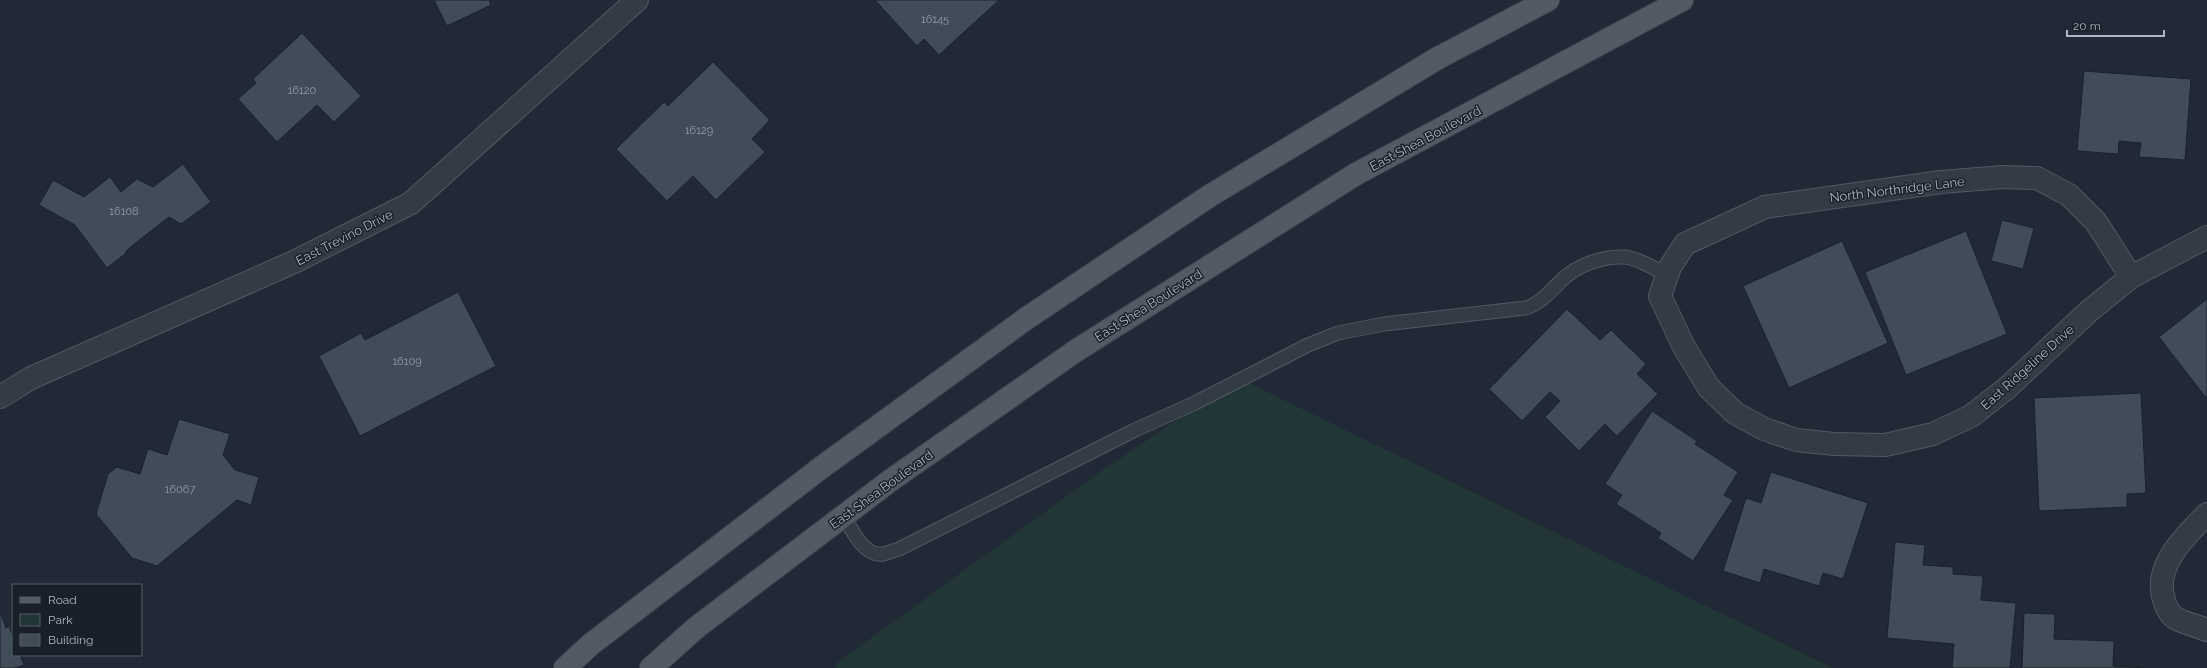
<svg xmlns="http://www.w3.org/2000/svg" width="2207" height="668" viewBox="0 0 2207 668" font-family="Raleway,sans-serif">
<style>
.green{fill:#233637}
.building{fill:#414c59;stroke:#1b222c}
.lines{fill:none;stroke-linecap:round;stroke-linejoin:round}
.service-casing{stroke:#515963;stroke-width:15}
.minor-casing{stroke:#515963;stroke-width:24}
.primary-casing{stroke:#3d444f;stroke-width:24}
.service{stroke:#333b45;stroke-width:13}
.minor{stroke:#333b45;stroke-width:22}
.primary{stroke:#515a65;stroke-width:22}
.labels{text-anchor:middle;stroke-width:3;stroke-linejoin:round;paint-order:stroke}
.number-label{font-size:11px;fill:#929ca8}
.street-label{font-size:13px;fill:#adb6c2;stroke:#19202a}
</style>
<rect width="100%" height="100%" fill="#202935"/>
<path class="green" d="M1239,378L1833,668H835L838,662L1097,474Z"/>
<path class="building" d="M434,0H489L491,5L447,26Z
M875,0H999L939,55L924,39L917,46Z
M302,33L361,96L334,122L317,105L277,142L238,99L256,83L253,79Z
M713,62L770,120L752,139L765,152L716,200L693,176L667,201L616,149L664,102L668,106Z
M2084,71L2191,79L2185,160L2139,157L2141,143L2119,141L2118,154L2077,151Z
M183,164L211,202L181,224L169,217L128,249L125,254L107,268L75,225L39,205L53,180L84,197L110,177L121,192L137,179L153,187Z
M2002,220L2034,228L2023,269L1991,261Z
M1966,231L2007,334L1906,375L1865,272Z
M1842,241L1888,343L1789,388L1743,286Z
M458,292L496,366L360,436L319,356L361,333L365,340Z
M2207,299V399L2159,337Z
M1567,309L1600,340L1611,330L1646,364L1637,374L1658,394L1617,436L1605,424L1579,451L1545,417L1560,401L1550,392L1522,421L1489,389Z
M2141,393L2146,493L2127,494V507L2039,511L2034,398Z
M1652,411L1697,441L1695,444L1738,472L1724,495L1733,500L1693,561L1658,538L1661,533L1616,504L1622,495L1605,484Z
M179,419L230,434L223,455L235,470L259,477L251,505L237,500L157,566L132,558L96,514L108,474L117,467L140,474L148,449L167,455Z
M1771,472L1868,503L1843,579L1823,573L1819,586L1764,569L1760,583L1723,571L1746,498L1761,503Z
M1895,542L1925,545L1923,565L1953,567V574L1983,576L1981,600L2016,603L2010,668H1952L1954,644L1887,638Z
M0,611L6,628L9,626L13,637V655H20L24,665L15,668H0Z
M2024,613L2055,614L2054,639L2114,641L2113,666L2143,668H2022Z"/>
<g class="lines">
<g class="service-casing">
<path id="service" d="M844,516C851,529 864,557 883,554C888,553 894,550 899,549L1135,430L1195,403L1308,345L1338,333L1384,324L1526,308C1541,303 1552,290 1562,280C1577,265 1603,256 1624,257C1638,258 1655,269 1667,275"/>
</g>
<g class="minor-casing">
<path id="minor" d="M2131,277L2096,222L2069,195L2037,178L2003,177L1941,182L1765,207L1685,244L1670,267L1660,296L1684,347L1709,388L1735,413L1764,429L1796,440L1834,444L1885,445L1933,434L1971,416L2007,388L2088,312L2131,277L2207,237
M0,397L31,378L294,262L411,203L637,0
M2207,514C2185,536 2153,566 2164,600C2166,607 2169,614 2175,618C2184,623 2197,626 2207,630"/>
</g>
<g class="primary-casing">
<path id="primary" d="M565,668L590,645L822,467L1027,318L1211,195L1438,58L1548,0
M651,668L697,627L891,480L1077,350L1356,174L1682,0"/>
</g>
<use href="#service" class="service"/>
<use href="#minor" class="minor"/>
<use href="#primary" class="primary"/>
</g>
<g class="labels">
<g class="number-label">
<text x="935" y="23">16145</text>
<text x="302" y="94">16120</text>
<text x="699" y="134">16129</text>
<text x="124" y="215">16108</text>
<text x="407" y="365">16109</text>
<text x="180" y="493">16067</text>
</g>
<g class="street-label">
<text transform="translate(1425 138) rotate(-28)" y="5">East Shea Boulevard</text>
<text transform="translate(1897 189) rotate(-7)" y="5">North Northridge Lane</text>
<text transform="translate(344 237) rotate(-27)" y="5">East Trevino Drive</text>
<text transform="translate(1148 305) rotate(-32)" y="5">East Shea Boulevard</text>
<text transform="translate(2027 367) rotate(-42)" y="5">East Ridgeline Drive</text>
<text transform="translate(881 489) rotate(-36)" y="5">East Shea Boulevard</text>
</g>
</g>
<rect x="12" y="584" width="130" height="72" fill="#19202a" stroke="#545c67"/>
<rect x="20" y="597" width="20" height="6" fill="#515a65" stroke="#545c67"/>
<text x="48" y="604" font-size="12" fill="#adb6c2">Road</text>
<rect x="20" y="614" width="20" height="12" fill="#233637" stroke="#545c67"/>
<text x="48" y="624" font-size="12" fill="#adb6c2">Park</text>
<rect x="20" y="634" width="20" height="12" fill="#414c59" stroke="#545c67"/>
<text x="48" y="644" font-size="12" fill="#adb6c2">Building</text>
<path d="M2067 30v6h97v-6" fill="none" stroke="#adb6c2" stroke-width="2"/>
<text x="2073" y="30" font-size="12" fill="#adb6c2" stroke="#19202a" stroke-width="3" paint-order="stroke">20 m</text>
</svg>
